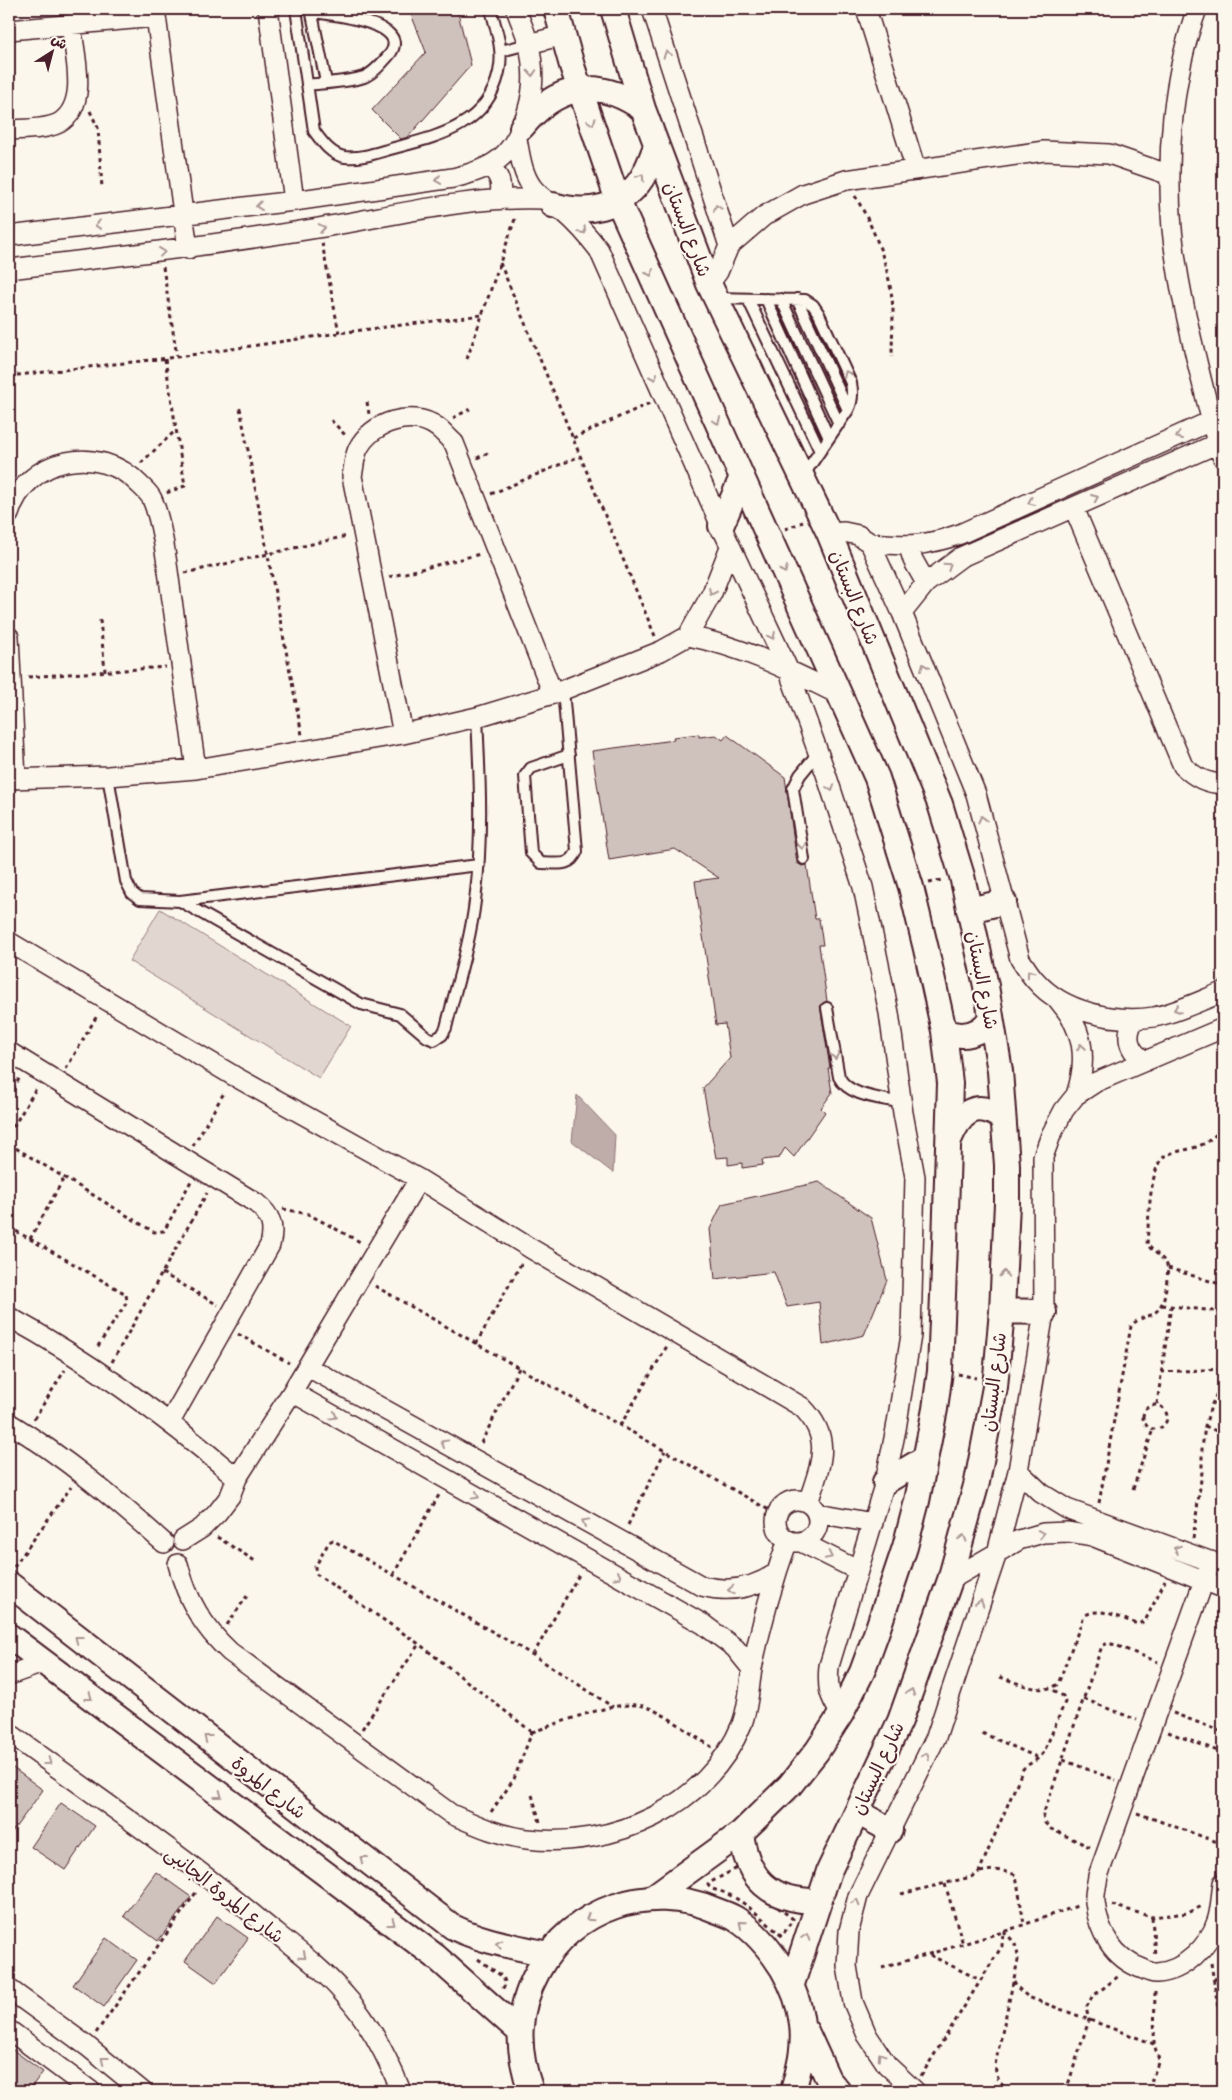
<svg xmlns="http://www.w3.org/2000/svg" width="1232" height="2100" viewBox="0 0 1232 2100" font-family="'Patrick Hand','Playpen Sans Arabic',sans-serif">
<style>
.green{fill:#e2d7d0;stroke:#967b7e}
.water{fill:#bfadaa;stroke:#907477}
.building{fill:#cfc2bc;stroke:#4a1f2b}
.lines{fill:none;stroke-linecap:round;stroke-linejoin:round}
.service-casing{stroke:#4a1f2b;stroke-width:14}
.minor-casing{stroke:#4a1f2b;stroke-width:22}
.tertiary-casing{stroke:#4a1f2b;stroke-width:28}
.path{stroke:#4a1f2b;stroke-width:3;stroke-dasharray:4 4;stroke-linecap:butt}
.service{stroke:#fbf7ec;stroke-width:10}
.minor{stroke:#fbf7ec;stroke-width:19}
.tertiary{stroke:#fbf7ec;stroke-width:24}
.oneway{stroke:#ab9695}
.labels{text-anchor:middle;stroke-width:4.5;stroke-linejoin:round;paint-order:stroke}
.street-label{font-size:19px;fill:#4a1f2b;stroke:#fbf7ec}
</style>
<rect width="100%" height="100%" fill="#fbf7ec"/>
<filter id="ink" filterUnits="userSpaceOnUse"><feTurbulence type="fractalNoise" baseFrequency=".02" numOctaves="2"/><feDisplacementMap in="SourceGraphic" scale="10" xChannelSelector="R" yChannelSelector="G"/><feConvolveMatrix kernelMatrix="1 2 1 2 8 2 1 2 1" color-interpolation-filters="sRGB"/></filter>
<g filter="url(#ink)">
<path class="green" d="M160,909L351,1026L319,1078L129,961Z"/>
<path class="water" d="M577,1095L615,1135L613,1173L572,1141Z"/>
<path class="building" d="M409,9H457L471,65L408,137L401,139L372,110L426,52Z
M699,734V737L716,735L723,740L727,735L785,777L797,863L802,866L807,865L815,919H819L823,945H819L827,1001L820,1005L830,1068H828L832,1093L821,1108L825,1112L794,1157L785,1148L779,1158L762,1160L763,1165L742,1168V1163L728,1165V1157L716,1158L703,1088L730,1058L725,1024L716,1025L695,881L719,878L675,849L609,860L592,751L674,740L673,737Z
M819,1182L871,1218L887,1280L864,1335L823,1345L819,1302L787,1307L774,1272L715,1279L710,1229L722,1204Z
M9,1765L43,1790L9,1836Z
M61,1803L95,1826L65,1870L31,1847Z
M156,1872L191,1897L158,1941L124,1916Z
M217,1916L248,1938L216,1983L185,1961Z
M106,1938L137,1960L104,2007L73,1985Z
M9,2047L43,2072L28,2091H9Z"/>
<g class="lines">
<g class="service-casing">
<path id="service" d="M296,9L314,131C322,142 331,155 345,157C362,159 379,152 394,148C439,136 487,126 499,72C504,50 496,30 491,9
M311,9L326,82
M501,51L528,44
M307,85C324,83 349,82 364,77C374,73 383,62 390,54C413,22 327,14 311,12
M716,298L805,300L813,305L819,314L851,383C853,393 853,401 848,410L803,476
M748,299L820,451
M766,299L829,438
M781,299L839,424
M797,299L848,410
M563,690L577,851C570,868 557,863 541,863L531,853L525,776L531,768L569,755
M108,776L126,881L132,893L140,899L180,901L479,865
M804,859L793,789L800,775L818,753
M180,901L361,1004L400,1014L427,1037L434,1040L442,1035L446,1028C456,986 470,944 475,901C483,839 480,779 477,717
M827,1008L839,1077C849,1097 882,1098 902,1103"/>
</g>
<g class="minor-casing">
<path id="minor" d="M155,9L188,249
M268,9L294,201
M652,9L729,246L718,272L709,284
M866,9L916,170
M1197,9C1172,77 1166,157 1172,229C1179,300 1201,375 1217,444L1223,458
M9,30L156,17
M528,44L564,35
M9,130C24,129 45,130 59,123C90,105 74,53 71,24
M517,139C520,155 522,173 532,187C541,199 553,204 565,213C578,224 589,237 599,250L721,526L788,669L826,774L863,887L889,1013L903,1113L915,1177L911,1335L896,1429L885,1482L829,1666C827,1688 829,1696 841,1714
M489,166C500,175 503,185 499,199
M9,236L294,201L453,178C491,169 510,159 524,121C534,95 535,73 529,45C526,33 520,21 516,9
M729,246L764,216L803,194L846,180L1044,151L1109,154L1170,175
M9,269C112,257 215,245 318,228C393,216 466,196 543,199
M1074,508L1183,766C1196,778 1206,783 1223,784
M9,514C26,457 100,442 140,485C144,489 150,494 152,499C163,524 168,572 172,600C180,656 188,713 196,769
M829,533L844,532L858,535L870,543L902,613L976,794L1020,959C1025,966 1030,975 1036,981C1063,1012 1115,1023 1154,1017C1176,1013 1202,1000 1223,992
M870,543C908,546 923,547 960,534L1222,416
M909,547L913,560L926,583
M902,613L926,583L961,557L1223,441
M688,636C744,647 789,670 840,695
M9,637L16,779
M403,734L352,476C354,468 354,457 358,449C371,422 412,409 437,427C443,431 448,438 454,443L553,694
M9,779L108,776L196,769L403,734L477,717L553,694L661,651L688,636L712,593L730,547
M9,942L234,1076L419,1179L530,1248L802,1407C834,1439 820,1465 808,1503
M1059,1001C1084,1030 1088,1059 1076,1095
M1135,1019C1124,1035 1128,1052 1146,1061
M9,1052L256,1203C271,1215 275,1226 270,1245L170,1422
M9,1317C91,1362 166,1417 237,1478
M308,1367L702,1586C729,1593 753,1589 776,1573
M292,1392L703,1624L735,1648L752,1669
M9,1423C65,1457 115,1499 164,1543
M1018,1471L1041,1493L1067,1509L1223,1566
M776 1521a21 21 0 1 1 42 0a21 21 0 1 1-42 0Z
M817,1513L873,1523
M183,1540L202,1528L217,1513L230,1496L237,1478L292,1392L419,1179
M801,1542L857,1570
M1211,1561L1098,1876C1097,1884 1094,1894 1095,1902C1098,1932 1114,1959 1143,1969C1147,1971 1153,1974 1157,1973C1185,1971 1209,1946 1217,1921C1221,1910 1221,1895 1223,1883
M178,1564C187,1600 203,1627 230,1652L451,1814C476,1825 500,1836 527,1839C613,1849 708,1807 742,1724C749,1705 749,1687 752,1668C761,1625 773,1581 788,1540
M950,1580L1019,1540L1043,1533L1068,1532L1092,1536L1223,1588
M9,1675L43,1663
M9,1733C94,1795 181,1854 261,1921C289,1944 320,1966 344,1994C370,2022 387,2056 401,2091
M9,1989L87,2046L142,2091
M9,2030L91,2091
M915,2091L887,2065L867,2035L853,2002L847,1966L849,1931L858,1896L936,1737L997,1553L1018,1471L1044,1312L1043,1157L1051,1135L1064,1110L1076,1095L1096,1082L1223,1028"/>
</g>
<g class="tertiary-casing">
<path id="tertiary" d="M556,9L572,66L618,201L877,778L911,887L926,949L944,1031L950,1083L945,1244L940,1371L935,1409L917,1501L905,1547L878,1628L862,1672L841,1714L817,1751L790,1785L741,1833L653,1897
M613,9L643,109L709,284L829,533L940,804L962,876L986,986L1000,1071L1007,1165V1203L1002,1311L995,1387L977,1482L950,1580L900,1721L829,1871L792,1984
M522,127C556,85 597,76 643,109
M553,205C586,215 622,209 642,178C648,168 652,157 656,146
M721,526L742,477
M969,910L1004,902
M944,1031C963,1039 980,1035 991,1018
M949,1140C960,1113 976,1098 1003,1119
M1002,1311L1044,1312
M885,1482L924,1459
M9,1584L453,1927C484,1942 513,1946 547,1954
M9,1636L435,1956L519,2031
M857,1812L890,1830
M741,1833C747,1880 770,1901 818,1901
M806,2031L828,2079L838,2091
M531,2091C516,2049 516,2011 538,1971C572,1908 649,1882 715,1910C722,1913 730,1915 736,1919C755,1931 770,1949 782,1968C792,1985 800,2005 802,2024C805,2048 799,2069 793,2091"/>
</g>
<path class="path" d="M90,111L98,128L102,188
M855,196C875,229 891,271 893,310C893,326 892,341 892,357
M322,243L339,333
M500,263L655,636
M163,267L177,357
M165,359L185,486L166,493
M467,359L516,216
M9,376L177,357L339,333L482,315
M367,402L369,414
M240,408L302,735
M453,418L470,409
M331,420L346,436
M573,438L650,403
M477,458L490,452
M141,463L176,430
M491,494L580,456
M785,529L803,522
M185,573L347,536
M389,577L480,554
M100,620L105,671
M28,677L166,667
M929,883L942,880
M66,1069L98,1014
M9,1096L20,1077
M9,1134L37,1087
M9,1144L154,1232L164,1231L191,1181
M193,1146L225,1091
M283,1209L308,1214L362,1243
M9,1227L126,1294L127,1302L96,1349
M30,1239L64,1178
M1168,1268L1223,1285
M162,1273L218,1305
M375,1286L776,1514
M1162,1305L1223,1312
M238,1334L289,1363
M476,1344L522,1262
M112,1362L207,1193
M1161,1372L1223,1369
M958,1374L976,1378
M1157,1404L1171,1306
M1143 1417a12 12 0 1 1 24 0a12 12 0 1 1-24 0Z
M34,1419L65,1370
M620,1426L667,1346
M1205,1426L1223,1434
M481,1443L519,1368
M1133,1489L1153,1429
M1099,1503L1131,1326C1137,1319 1143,1318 1151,1315C1167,1308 1166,1283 1168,1268C1165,1257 1153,1253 1147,1244C1149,1224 1148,1164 1167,1155C1178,1150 1191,1150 1201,1145C1209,1142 1215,1134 1223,1130
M628,1525L665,1451
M217,1537L255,1561
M1193,1539L1202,1472V1449L1205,1426L1211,1406L1223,1381
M14,1567L71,1487
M393,1575L439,1495
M227,1625L247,1596
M533,1655L580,1573
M1000,1677C1016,1682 1043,1696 1058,1684L1084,1616C1101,1605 1120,1619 1138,1624L1145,1621L1165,1581
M1084,1699L1137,1720
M1173,1713L1223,1732
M362,1729L419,1644
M532,1732L419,1644L316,1574L315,1567L329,1542L333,1540L336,1542L533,1655L613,1707
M532,1732C558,1724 617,1699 643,1706C663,1711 693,1736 712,1747
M1168,1732L1223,1753
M982,1733L1039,1758
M1063,1760L1116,1780
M532,1795L540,1822
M491,1812L514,1779L532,1732
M1137,1813L1223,1844
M1090,1847L1051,1829L1045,1823L1043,1815L1102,1646L1108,1643L1115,1645L1158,1662
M739,1867L761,1894L793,1919L782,1936C764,1921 747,1902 725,1893C719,1890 712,1891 708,1885L709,1883Z
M980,1872C993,1869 1003,1870 1016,1875L1024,1924
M945,1884L963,1944
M901,1894L971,1877L979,1872L1023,1769C1030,1762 1038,1761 1044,1752L1065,1702L1063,1696L1052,1689
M1112,1905L1152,1917L1188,1913L1202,1906
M1152,1917L1155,1956
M1003,1932C1014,1940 1018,1946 1018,1960L995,2065C996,2076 999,2084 1009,2091
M930,1955L980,1980
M478,1959L503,1977L506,1984L502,1989
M1211,1963L1223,2040
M882,1968L1003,1932L1080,1905
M1214,1978L1223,1982
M1014,1981L1017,1987L1028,1997L1154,2044L1159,2060L1148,2091
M96,2033L197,1891
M1154,2044L1155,1990
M921,2076L1002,1946L1003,1932
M1066,2091L1089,2020L1086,2008L1092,1997L1120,1975"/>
<use href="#service" class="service"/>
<use href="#minor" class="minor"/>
<use href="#tertiary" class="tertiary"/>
</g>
<defs><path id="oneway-chevron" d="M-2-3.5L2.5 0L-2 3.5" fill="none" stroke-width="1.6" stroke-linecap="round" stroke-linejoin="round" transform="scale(1.25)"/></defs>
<g class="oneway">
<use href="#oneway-chevron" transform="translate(667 54) rotate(-108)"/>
<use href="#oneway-chevron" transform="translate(532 73) rotate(86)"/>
<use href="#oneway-chevron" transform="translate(592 122) rotate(72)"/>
<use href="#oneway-chevron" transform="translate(641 177) rotate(-57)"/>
<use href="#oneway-chevron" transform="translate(438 180) rotate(172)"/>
<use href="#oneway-chevron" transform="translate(259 206) rotate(173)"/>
<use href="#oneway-chevron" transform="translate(717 208) rotate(-108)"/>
<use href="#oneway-chevron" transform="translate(98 225) rotate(173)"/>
<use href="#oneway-chevron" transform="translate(322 228) rotate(-10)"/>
<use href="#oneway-chevron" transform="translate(583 231) rotate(48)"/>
<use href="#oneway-chevron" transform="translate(162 252) rotate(-7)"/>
<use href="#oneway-chevron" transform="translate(650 273) rotate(66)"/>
<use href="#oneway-chevron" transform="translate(847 374) rotate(-115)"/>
<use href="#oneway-chevron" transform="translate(654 377) rotate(66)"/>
<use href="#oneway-chevron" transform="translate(717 421) rotate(66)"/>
<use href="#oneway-chevron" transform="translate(1179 436) rotate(156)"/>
<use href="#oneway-chevron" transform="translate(1095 498) rotate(-24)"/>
<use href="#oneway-chevron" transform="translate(1031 502) rotate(156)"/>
<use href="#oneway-chevron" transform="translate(948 566) rotate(-35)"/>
<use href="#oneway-chevron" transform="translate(784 570) rotate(66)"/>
<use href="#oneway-chevron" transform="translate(712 592) rotate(115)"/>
<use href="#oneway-chevron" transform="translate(772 636) rotate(65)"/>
<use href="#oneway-chevron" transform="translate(924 667) rotate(-112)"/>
<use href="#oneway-chevron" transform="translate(831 788) rotate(72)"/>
<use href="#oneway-chevron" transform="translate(982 819) rotate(-104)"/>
<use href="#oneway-chevron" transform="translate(802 846) rotate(81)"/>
<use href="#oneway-chevron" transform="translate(1030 973) rotate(-125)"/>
<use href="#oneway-chevron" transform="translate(1177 1009) rotate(160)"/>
<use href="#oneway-chevron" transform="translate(1081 1047) rotate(-99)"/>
<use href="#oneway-chevron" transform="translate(835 1056) rotate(81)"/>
<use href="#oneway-chevron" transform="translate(1004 1274) rotate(-87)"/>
<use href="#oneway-chevron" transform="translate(334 1416) rotate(29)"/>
<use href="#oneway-chevron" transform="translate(444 1443) rotate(-151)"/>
<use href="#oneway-chevron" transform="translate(476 1496) rotate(29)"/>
<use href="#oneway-chevron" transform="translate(585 1522) rotate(-151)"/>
<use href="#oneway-chevron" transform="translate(1041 1534) rotate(-11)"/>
<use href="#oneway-chevron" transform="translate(963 1538) rotate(-73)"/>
<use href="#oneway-chevron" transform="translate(1177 1549) rotate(-160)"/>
<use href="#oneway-chevron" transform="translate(829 1556) rotate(26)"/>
<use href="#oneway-chevron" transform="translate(618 1576) rotate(29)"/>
<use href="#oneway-chevron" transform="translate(731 1590) rotate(177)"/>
<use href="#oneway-chevron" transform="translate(980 1603) rotate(-72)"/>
<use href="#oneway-chevron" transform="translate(78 1639) rotate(-142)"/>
<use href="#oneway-chevron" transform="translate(911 1692) rotate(-70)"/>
<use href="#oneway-chevron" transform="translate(89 1697) rotate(37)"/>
<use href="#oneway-chevron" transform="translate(207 1738) rotate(-142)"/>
<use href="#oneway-chevron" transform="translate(926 1756) rotate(-64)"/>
<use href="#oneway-chevron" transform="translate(48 1762) rotate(36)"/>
<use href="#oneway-chevron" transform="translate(219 1795) rotate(37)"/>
<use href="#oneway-chevron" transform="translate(363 1859) rotate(-142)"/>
<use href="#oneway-chevron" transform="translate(856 1902) rotate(-74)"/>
<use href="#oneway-chevron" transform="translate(589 1918) rotate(147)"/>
<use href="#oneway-chevron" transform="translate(392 1923) rotate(37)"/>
<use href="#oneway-chevron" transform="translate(742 1924) rotate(-140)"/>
<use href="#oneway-chevron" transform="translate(806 1937) rotate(-72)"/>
<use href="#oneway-chevron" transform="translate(499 1944) rotate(-169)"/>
<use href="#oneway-chevron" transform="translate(303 1956) rotate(40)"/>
<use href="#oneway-chevron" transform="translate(881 2056) rotate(-124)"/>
<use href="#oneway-chevron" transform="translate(104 2060) rotate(-142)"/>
</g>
</g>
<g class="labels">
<g class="street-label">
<text transform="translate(688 229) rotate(69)" y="7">شارع البستان</text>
<text transform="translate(855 597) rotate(68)" y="7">شارع البستان</text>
<text transform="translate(983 980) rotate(79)" y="7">شارع البستان</text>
<text transform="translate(993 1382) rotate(-83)" y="7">شارع البستان</text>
<text transform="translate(877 1768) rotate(-65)" y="7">شارع البستان</text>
<text transform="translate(269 1787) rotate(38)" y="7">شارع المروة</text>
<text transform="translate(225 1894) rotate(38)" y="7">شارع المروة الجانبى</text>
</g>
</g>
<rect width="1232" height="2100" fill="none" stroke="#fbf7ec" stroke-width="30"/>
<rect x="15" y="15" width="1202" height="2070" fill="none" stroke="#4a1f2b" stroke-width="2" filter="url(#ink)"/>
<g transform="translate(52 52) rotate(36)" stroke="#fbf7ec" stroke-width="4" paint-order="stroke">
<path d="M0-4L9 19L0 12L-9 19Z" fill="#4a1f2b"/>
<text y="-8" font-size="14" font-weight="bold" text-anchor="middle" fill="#4a1f2b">ش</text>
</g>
</svg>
